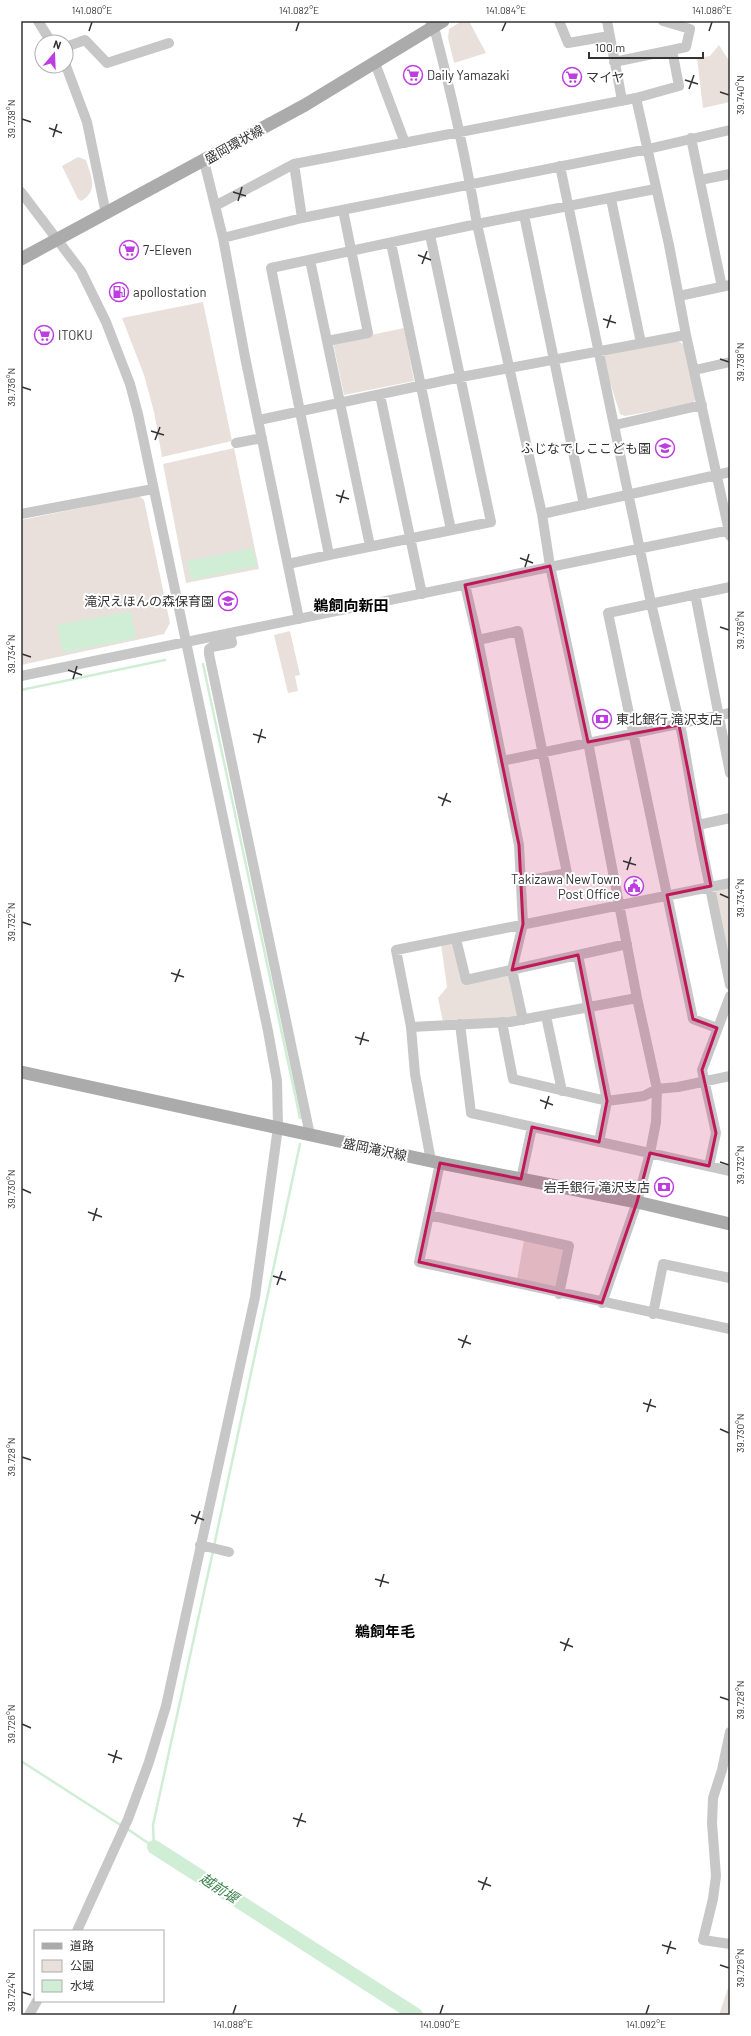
<svg xmlns="http://www.w3.org/2000/svg" width="751" height="2036" viewBox="0 0 751 2036" font-family="Barlow,'Noto Sans JP',sans-serif">
<style>
.green{fill:#e9e0dc}
.water{fill:#d0edd6}
.lines{fill:none;stroke-linecap:round;stroke-linejoin:round}
.stream{stroke:#d0edd6;stroke-width:2.5}
.river{stroke:#d0edd6;stroke-width:14}
.minor{stroke:#c7c7c7;stroke-width:10}
.major{stroke:#ababab;stroke-width:13}
.marked{fill:#c2185b;fill-opacity:0.2;stroke:#c2185b;stroke-width:3;stroke-linejoin:round}
.ticks{fill:none;stroke:#333;stroke-width:1.5}
.labels{text-anchor:middle;stroke-width:4;stroke-linejoin:round;paint-order:stroke}
.poi-label{font-size:13px;fill:#333;stroke:#fff;text-anchor:start}
.street-label{font-size:13px;fill:#333;stroke:#fff}
.water-label{font-size:14px;font-style:italic;fill:#3a804b;stroke:#fff}
.quarter-label{font-size:15px;font-weight:bold;fill:#000;stroke:#fff}
.neatline{fill:none;stroke:#333;stroke-width:1.5}
.ticks-label{font-size:10px;text-anchor:middle;fill:#333}
</style>
<rect width="100%" height="100%" fill="#fff"/>
<path class="green" d="M462,21H469L486,53L454,63L448,38L449,29Z
M719,45L730,62V102L703,108L697,58L710,56Z
M78,157L86,160C91,176 99,191 81,201L78,199L62,166Z
M203,302L232,441L162,457L154,412L144,375L122,318Z
M404,328L414,381L344,395L333,343Z
M673,341L680,342L685,346L697,398L692,404L625,416L620,414L603,360L605,353Z
M234,448L259,569L186,583L163,464Z
M139,496L144,500L170,623L164,634L21,665V520Z
M290,631L300,675L295,676L298,691L288,693L274,635Z
M730,885V971L715,896L716,888Z
M455,941L465,982L510,972L521,1019L443,1022L438,998L447,987L441,944Z
M524,1240L563,1247L566,1251L558,1289L517,1279Z
M730,1983V2015H719L729,1985Z"/>
<path class="water" d="M253,548L257,566L191,580L187,561Z
M131,611L136,638L63,653L57,625Z"/>
<g class="lines">
<path class="stream" d="M203,664L300,1118
M21,690L165,660
M214,1546L300,1144
M21,1761L122,1826
M126,1828L154,1847L153,1825L213,1551"/>
<path class="river" d="M154,1847L416,2015"/>
<path class="minor" d="M38,21L51,42
M430,21L434,27C451,92 466,158 477,224L542,514L550,566L588,742L637,998L657,1089L656,1122L650,1153L637,1202L602,1303
M559,21L568,43L609,36
M607,21L622,100
M663,21L690,29L686,47L672,50
M66,47L85,40L107,63L169,43
M614,62L672,50L679,86L636,98
M375,63L405,143
M66,66L87,122L106,214
M691,138L722,287
M204,161L223,238L245,357L299,619
M294,164L302,218
M560,166L651,603L682,734L701,844L730,985
M700,180L730,174
M21,192L81,271L106,322L130,384L138,414L268,1031L277,1081L278,1127L255,1297L166,1706L149,1762L128,1819L77,1931
M611,199L641,343
M215,206L294,164L636,98L669,245L686,335L730,536
M343,210L368,333L327,341L370,546
M524,215L584,505
M430,235L491,522L329,555L271,268L477,224L655,189
M223,238L302,218L648,149L730,130
M391,243L451,530
M310,260L327,341
M679,296L730,285
M695,370L730,362
M380,395L422,594
M259,420L461,377L686,335
M615,425L702,405
M236,443L262,438
M21,514L153,489
M542,514L730,472
M288,564L329,555
M465,585L478,640L519,845L523,924L512,970L523,1020
M695,594L730,773
M230,633L232,643L212,647L209,649V654L310,1135
M478,640L518,631L567,873L521,882
M21,676L730,530
M502,761L730,713
M698,825L730,818
M456,939L466,980L627,944
M578,955L607,1101L599,1142
M546,1016L562,1091
M502,1022L513,1079L607,1101L644,1096L657,1089L678,1087L730,1076
M460,1024L471,1113L730,1171
M411,1027L510,1022L637,998
M717,1028L693,1019L608,613L730,587
M431,1161L415,1074L411,1027L396,950L730,883
M440,1163L419,1262L730,1329
M709,1166L716,1133L702,1070L730,996
M521,1179L532,1127
M429,1215L569,1246L559,1294
M653,1314L663,1264L730,1278
M200,1545L229,1552
M730,1732L722,1770L713,1798L712,1823L716,1876L713,1899L703,1940L730,1944
M29,2015L37,2001"/>
<path class="major" d="M21,259L305,105L443,21
M21,1072L440,1163L637,1202L730,1224"/>
</g>
<path class="marked" d="M550,566L588,742L679,725L711,886L667,895L693,1019L717,1028L702,1070L716,1133L709,1166L650,1153L637,1202L602,1303L419,1262L440,1163L521,1179L532,1127L599,1142L607,1101L578,955L512,970L523,924L519,845L465,585Z"/>
<path class="ticks" d="M89,31L92,22M296,31L299,22M502,31L506,22M709,31L712,22M685,80L698,84M689,89L694,75M720,92L729,95M22,119L31,122M49,128L62,133M53,137L57,124M233,192L246,196M238,201L242,187M418,255L431,260M422,264L427,251M603,319L616,323M607,328L611,315M720,359L729,362M22,387L31,390M151,431L164,435M155,440L160,427M336,495L349,499M340,503L344,490M520,558L533,563M525,567L529,554M720,627L729,630M22,654L31,657M68,670L82,675M73,679L77,666M253,734L266,738M258,743L262,729M438,797L451,802M442,806L447,793M623,861L636,865M627,870L631,857M720,894L729,898M22,922L31,925M171,973L184,977M175,982L180,969M355,1037L369,1041M360,1045L364,1032M540,1100L553,1105M545,1109L549,1096M720,1162L729,1165M22,1189L31,1193M88,1212L102,1217M93,1221L97,1208M273,1276L286,1280M277,1285L282,1271M458,1339L471,1344M462,1348L467,1335M643,1403L656,1407M647,1412L651,1399M720,1429L729,1433M22,1457L31,1460M191,1515L204,1520M195,1524L200,1511M375,1579L389,1583M380,1587L384,1574M560,1642L573,1647M564,1651L569,1638M720,1697L729,1700M22,1724L31,1728M108,1754L122,1759M113,1763L117,1750M293,1818L306,1822M297,1827L302,1813M478,1881L491,1886M482,1890L487,1877M662,1945L676,1949M667,1954L671,1941M720,1965L729,1968M22,1992L31,1995M233,2014L236,2005M440,2014L443,2005M646,2014L649,2005"/>
<defs>
<g id="supermarket-ring" transform="scale(1)"><circle r="9.5" fill="#fff" stroke="#bc3ee1" stroke-width="1.5"/><path d="M-6-5.5h2.5l.6 2H6L4.5 2H-2.5L-4.4-4H-6ZM-1.5 3.2a1.3 1.3 0 1 0 .1 0ZM3 3.2a1.3 1.3 0 1 0 .1 0Z" fill="#bc3ee1"/></g>
<g id="fuel-ring" transform="scale(1)"><circle r="9.5" fill="#fff" stroke="#bc3ee1" stroke-width="1.5"/><path d="M-5.5-6h7V0h2V4h1.3V-2.5L3-4.5l.8-.8L6-3V5H2.5V1h-1V6h-7ZM-4.2-4.7v3.2H.2V-4.7Z" fill="#bc3ee1"/></g>
<g id="school-ring" transform="scale(1)"><circle r="9.5" fill="#fff" stroke="#bc3ee1" stroke-width="1.5"/><path d="M0-5L7-2L0 1L-7-2ZM-4 1L0 2.5L4 1V4Q0 6-4 4Z" fill="#bc3ee1"/></g>
<g id="bank-ring" transform="scale(1)"><circle r="9.5" fill="#fff" stroke="#bc3ee1" stroke-width="1.5"/><path d="M-6-4H6V4H-6ZM0-2.3a2.3 2.3 0 1 0 0 4.6a2.3 2.3 0 1 0 0-4.6Z" fill="#bc3ee1"/></g>
<g id="civic-ring" transform="scale(1)"><circle r="9.5" fill="#fff" stroke="#bc3ee1" stroke-width="1.5"/><path d="M-.6-6.5H3V-4.5H.6V-3L4-1V1h2V6H-6V1h2V-1L-.6-3ZM-1.2 2.5V6h2.4V2.5Z" fill="#bc3ee1"/></g>
</defs>
<g fill-rule="evenodd">
<use href="#supermarket-ring" x="413" y="75"/>
<use href="#supermarket-ring" x="572" y="77"/>
<use href="#supermarket-ring" x="129" y="250"/>
<use href="#fuel-ring" x="119" y="292"/>
<use href="#supermarket-ring" x="44" y="335"/>
<use href="#school-ring" x="665" y="448"/>
<use href="#school-ring" x="228" y="601"/>
<use href="#bank-ring" x="602" y="719"/>
<use href="#civic-ring" x="634" y="886"/>
<use href="#bank-ring" x="664" y="1187"/>
</g>
<g class="labels">
<g class="poi-label">
<text x="427" y="80">Daily Yamazaki</text>
<text x="586" y="82">マイヤ</text>
<text x="143" y="255">7-Eleven</text>
<text x="133" y="297">apollostation</text>
<text x="58" y="340">ITOKU</text>
<text x="651" y="453" text-anchor="end">ふじなでしここども園</text>
<text x="214" y="606" text-anchor="end">滝沢えほんの森保育園</text>
<text x="616" y="724">東北銀行 滝沢支店</text>
<text x="620" y="884" text-anchor="end">Takizawa NewTown<tspan x="620" dy="15">Post Office</tspan></text>
<text x="650" y="1192" text-anchor="end">岩手銀行 滝沢支店</text>
</g>
<g class="street-label">
<text transform="translate(234 144) rotate(-29)" y="5">盛岡環状線</text>
<text transform="translate(375 1149) rotate(12)" y="5">盛岡滝沢線</text>
</g>
<g class="water-label">
<text transform="translate(219 1888) rotate(33)" y="5">越前堰</text>
</g>
<g class="quarter-label">
<text x="351" y="611">鵜飼向新田</text>
<text x="385" y="1637">鵜飼年毛</text>
</g>
</g>
<rect width="751" height="2036" fill="none" stroke="#ffffff" stroke-width="44"/>
<rect x="34" y="1930" width="130" height="72" fill="#ffffff" stroke="#adadad"/>
<rect x="42" y="1943" width="20" height="6" fill="#ababab" stroke="#adadad"/>
<text x="70" y="1950" font-size="12" fill="#333333">道路</text>
<rect x="42" y="1960" width="20" height="12" fill="#e9e0dc" stroke="#adadad"/>
<text x="70" y="1970" font-size="12" fill="#333333">公園</text>
<rect x="42" y="1980" width="20" height="12" fill="#d0edd6" stroke="#adadad"/>
<text x="70" y="1990" font-size="12" fill="#333333">水域</text>
<g transform="translate(54 54) rotate(19)"><circle r="19" fill="#ffffff" stroke="#adadad"/>
<path d="M0-3L7 15L0 10L-7 15Z" fill="#bc3ee1"/>
<text y="-6" font-size="11" font-weight="bold" text-anchor="middle" fill="#333333">N</text>
</g>
<path d="M589 52v6h114v-6" fill="none" stroke="#333333" stroke-width="2"/>
<text x="595" y="52" font-size="12" fill="#333333" stroke="#ffffff" stroke-width="3" paint-order="stroke">100 m</text>
<rect x="22" y="22" width="707" height="1992" class="neatline"/>
<g class="ticks-label">
<text x="92" y="14">141.080°E</text>
<text x="299" y="14">141.082°E</text>
<text x="506" y="14">141.084°E</text>
<text x="712" y="14">141.086°E</text>
<text transform="translate(740 95) rotate(-90)" y="4">39.740°N</text>
<text transform="translate(11 119) rotate(-90)" y="4">39.738°N</text>
<text transform="translate(740 362) rotate(-90)" y="4">39.738°N</text>
<text transform="translate(11 387) rotate(-90)" y="4">39.736°N</text>
<text transform="translate(740 630) rotate(-90)" y="4">39.736°N</text>
<text transform="translate(11 654) rotate(-90)" y="4">39.734°N</text>
<text transform="translate(740 898) rotate(-90)" y="4">39.734°N</text>
<text transform="translate(11 922) rotate(-90)" y="4">39.732°N</text>
<text transform="translate(740 1165) rotate(-90)" y="4">39.732°N</text>
<text transform="translate(11 1189) rotate(-90)" y="4">39.730°N</text>
<text transform="translate(740 1433) rotate(-90)" y="4">39.730°N</text>
<text transform="translate(11 1457) rotate(-90)" y="4">39.728°N</text>
<text transform="translate(740 1700) rotate(-90)" y="4">39.728°N</text>
<text transform="translate(11 1724) rotate(-90)" y="4">39.726°N</text>
<text transform="translate(740 1968) rotate(-90)" y="4">39.726°N</text>
<text transform="translate(11 1992) rotate(-90)" y="4">39.724°N</text>
<text x="233" y="2028">141.088°E</text>
<text x="440" y="2028">141.090°E</text>
<text x="646" y="2028">141.092°E</text>
</g>
</svg>
